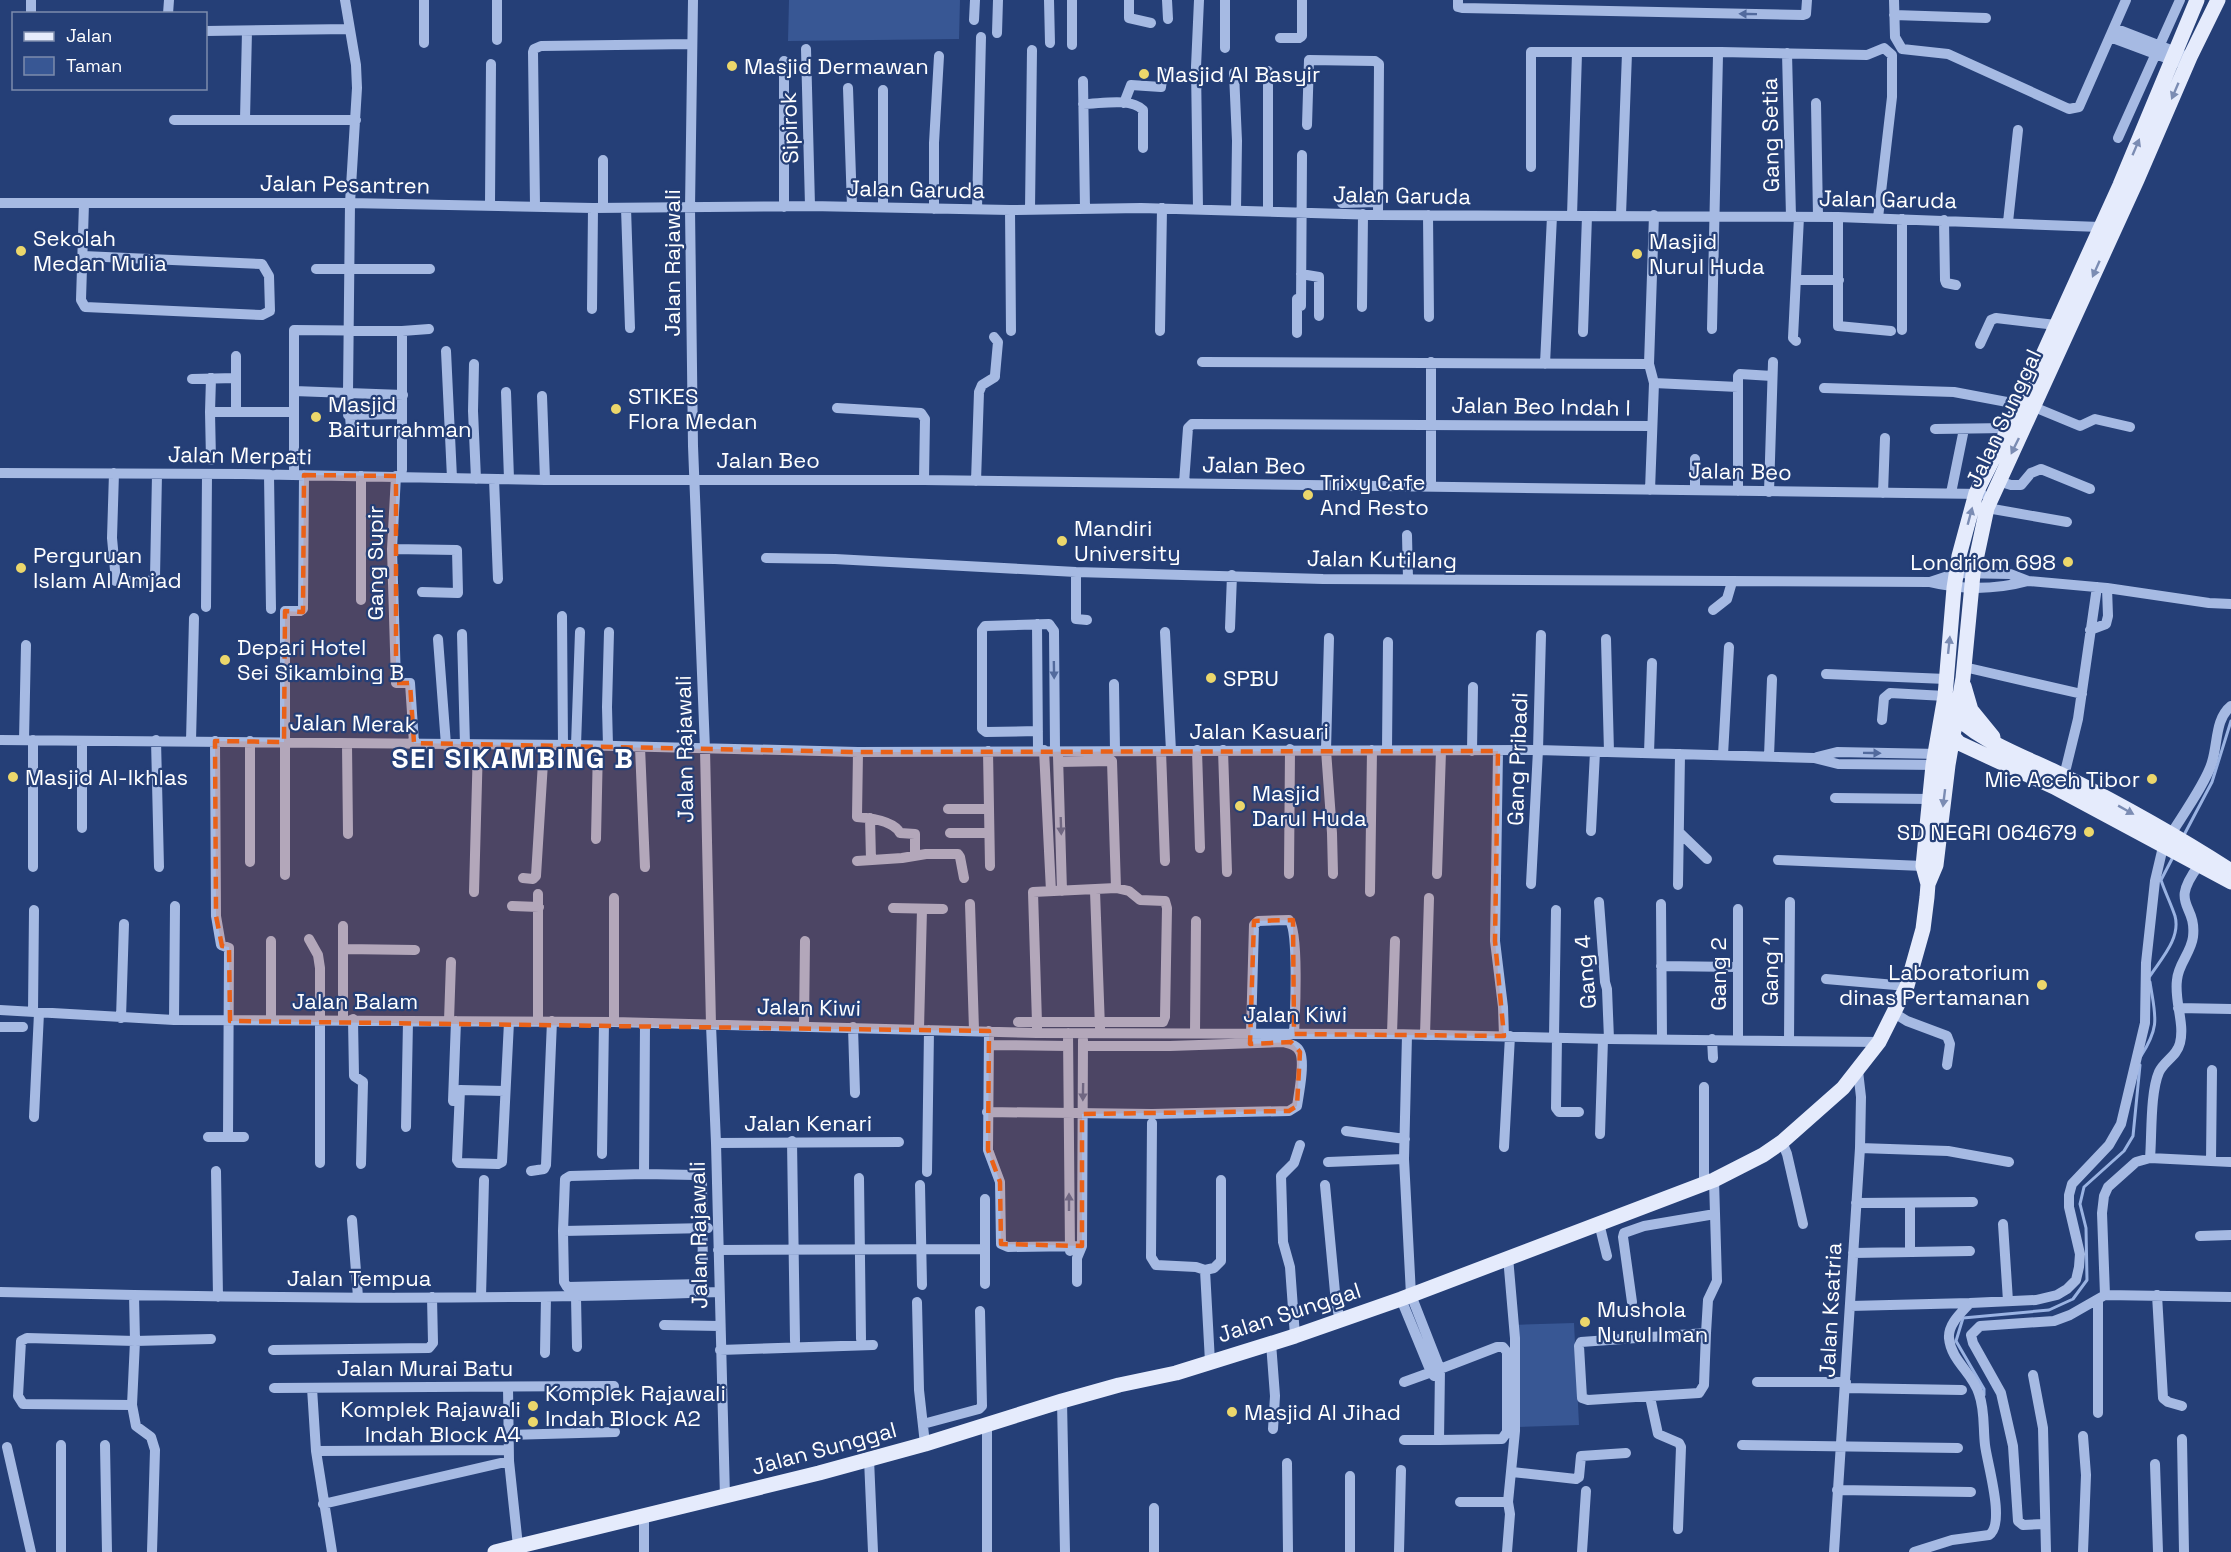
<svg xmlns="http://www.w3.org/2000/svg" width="2231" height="1552" viewBox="0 0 2231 1552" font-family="'Space Grotesk',sans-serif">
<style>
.green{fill:#385794}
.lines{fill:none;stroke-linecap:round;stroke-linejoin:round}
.stream{stroke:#9ab3e3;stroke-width:3}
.minor{stroke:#a6bae3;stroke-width:10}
.major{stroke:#e5ebfc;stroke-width:15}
.oneway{fill:#526a9d}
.oneway2{fill:#7b8cb3}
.marked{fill:#e96118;fill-opacity:0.2;stroke:#e96118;stroke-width:4.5;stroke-dasharray:12 8;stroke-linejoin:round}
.poi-dot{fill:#ecd76b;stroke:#253f77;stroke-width:2}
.labels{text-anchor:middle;stroke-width:4.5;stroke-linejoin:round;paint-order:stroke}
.poi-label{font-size:22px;fill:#fff;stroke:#253f77;text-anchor:start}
.street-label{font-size:22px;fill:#fff;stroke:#253f77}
.district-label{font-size:28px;font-weight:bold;letter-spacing:1.5px;fill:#fff;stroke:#253f77}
</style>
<rect width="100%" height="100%" fill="#253f77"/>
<path class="green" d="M789,0H960L959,39L788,41Z
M1574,1323L1579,1425L1516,1427L1511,1325Z"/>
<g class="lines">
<path class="stream" d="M2184,835L2212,782L2231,721
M2150,976C2161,959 2181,938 2175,916C2171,904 2165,892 2161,880L2173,857
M2141,1056C2161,1025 2155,1016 2150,982
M1984,1395V1389L1956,1341L1963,1318L2049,1310L2073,1299L2087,1280L2086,1228L2080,1204L2084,1187L2124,1151L2133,1136L2140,1065"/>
<path class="minor" d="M31,0V14
M345,0L356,65L357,88L350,203L348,393L351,428
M693,0L690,208L693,446L705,749L711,1025L716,1143L725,1497
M1049,0L1050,43
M1129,0V18L1151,23
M1167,0L1168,19
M1225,0V48
M1458,0V7L1462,8L1803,15L1806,14L1807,0
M1894,0L1895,37L1902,49L1948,54L2069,109L2079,107L2126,0
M168,14L169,0
M1894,15L1986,18
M974,20L975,0
M2114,28L2181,54
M206,31L350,29
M997,33L998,0
M2110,37L2177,62
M1280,38H1299L1302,36V0
M497,40V0
M424,43V0
M1072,45V0
M806,49L810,206
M1787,53L1791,217
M784,61V207
M1268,71V211
M1234,73L1237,141L1236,210
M1083,81L1085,209
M848,88L852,207
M883,90V207
M1124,103L1131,85L1161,87L1163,73
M1816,103L1818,217
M1083,104C1101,104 1130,97 1143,110V148
M245,119L247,31
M174,120H356
M1307,125L1309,60L1375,61L1379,64L1378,215
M2118,138L2180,0
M603,160V208
M1531,167V52H1721L1867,55L1884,48L1892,55V97L1878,218
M0,203H350L593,208L810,206L1010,210L1141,208L1378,215L1838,217L2100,227L2105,229
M1342,203L1377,202
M490,204L491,64
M535,206L533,52L534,49L541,46L692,44
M626,208L630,328
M934,209V143L939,56
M977,209L981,37
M1030,209L1032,50
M1198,209L1196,67L1199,0
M1010,210L1011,331
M1428,215L1429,317
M1621,215L1627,53
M1572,216L1577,53
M1838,217V326L1891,331
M1944,220L1945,280L1946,283L1956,285
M2008,222L2018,130
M83,256L262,264L269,276L270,311L262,315L85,307L81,300L84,203
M316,269H430
M1301,274L1319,277V316
M1801,280H1839
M1301,306L1302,155
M1362,307L1363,214
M592,309L593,208
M1712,329L1718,55
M1902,330V219
M402,331V470
M1160,331L1162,208
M1583,332L1587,216
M1297,333V299
M1796,341L1793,338L1799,217
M1980,344L1991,320L1996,318L2056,325
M446,351L452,478
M1202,362L1649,364
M1431,362V486
M474,364L473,411L476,479
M1545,364L1552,216
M211,378L210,412H294
M192,379L236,378
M1654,383L1738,387V376L1740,374L1772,376
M1738,387V491
M1824,388L1954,392L2034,407L2080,426L2095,419L2130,427
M294,391L403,395
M506,392L509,479
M542,396L545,480
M837,408L921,413L925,419L924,480
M210,412L211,460
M236,412V356
M348,415L402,414
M1935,429L2008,428
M294,471V330L402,331L429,329
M0,473L243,474L545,480H924L1982,494
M114,473L112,538L116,581H150L155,577L157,474
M269,475L271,609
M396,476L392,549L396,683H410L414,743
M494,479L498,579
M976,481L979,392L982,385L995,377V375L998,342L994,337
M1998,481L2011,485H2021L2031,473L2041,469L2090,489
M1184,483L1188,428L1192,424L1652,426
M1650,490L1654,383L1649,364L1654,215
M1695,490V459
M1769,492L1773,362
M1883,493L1885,438
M1951,493L1964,429
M1987,508L2067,522
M1407,535L1408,579
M392,549L457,550L458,593L422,592
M766,558L835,559L1076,572L1323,579L1929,582C1962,590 1995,590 2028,581
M1076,572V619L1087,620
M1930,582L1957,573L2010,574L2028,581L2107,588L2209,603L2231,604
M361,600V476
M206,607L207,474
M1713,610L1727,599L1732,582
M562,616L563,746
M1037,624L1038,750
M1230,628L1232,575
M2090,630L2106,624L2108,616L2107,588
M1165,632L1171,751
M462,634L465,745
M1329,638L1326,750L1332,833L1333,874
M438,639L446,745
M1606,639L1609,752
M1964,667L2082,694
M1826,674L1946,679
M1114,684L1115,751
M1882,720L1884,698L1890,693L1945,696
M1038,731L986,732L982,729V630L985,626L1049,624L1054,631L1055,750
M0,740L576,745L858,752L1538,750L1814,758L1838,764L1938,765
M24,740L26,645
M33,740V867
M156,740L159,867
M82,741V828
M191,741L194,618
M215,741L216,916L221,945L229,948L228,1137
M250,741V862
M347,744L348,834
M576,745L580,632
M608,746L607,707L609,632
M640,747L645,867
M1044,750L1051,891
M1197,750L1200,848
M1223,750L1227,872
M1387,750L1388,642
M988,751L990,866
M1161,751L1165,861
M1472,751L1473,687
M1498,751L1495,941L1503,1007L1504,1036
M858,752L857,817C870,818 894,821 900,833L915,834V856
M1649,753L1652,663
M1723,755L1729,647
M1058,756L1062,891
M1769,756L1772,679
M1817,757L1837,752L1939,754
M1059,762L1112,761L1116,888
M2064,776L2078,719L2097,587
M1835,798L1930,799
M948,809H988
M870,818L871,860
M1591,831L1595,752
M1679,832L1707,859
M950,833H989
M2171,834C2182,816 2207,781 2212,762C2218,743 2215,719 2231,706
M596,839L598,746
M1778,860L1923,866
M857,861L902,858L926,854H958L960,857L964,878
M1289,874L1290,749
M1437,874L1441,751
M285,875V611H300L303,609L304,475
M523,878L533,879L536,876L544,746
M1531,884L1538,750L1541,635
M1678,885L1680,754
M1095,891L1100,1028
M474,892L478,745
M1370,892L1372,750
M538,894V1021
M614,898V1022
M1599,902L1605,982L1607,989L1609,1039
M970,904L974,1030
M1661,904L1662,1039
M512,906L539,907
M893,908L943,909
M343,926V1020
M309,939L318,955L320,968V1163
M344,949L415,950
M1661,966L1737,967
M1826,979L1907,986
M2178,1008L2231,1009
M0,1010L174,1020L614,1022L1037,1033L1392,1034L1609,1039L1879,1042
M33,1012L34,910
M1894,1013L1907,1021L1947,1036L1950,1044L1947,1065
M121,1018L124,924
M353,1019L354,1076L363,1082L361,1164
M174,1020L175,906
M271,1020V941
M449,1021L451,962
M1018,1022H1163L1165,1017L1167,908L1165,901L1140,900L1129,891L1116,888L1033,892L1037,1023V1033
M0,1027H23
M804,1027L805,941
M853,1027L855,1093
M919,1029L922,909
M989,1031L988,1150L1000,1182L1001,1244L1008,1247L1082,1246
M1068,1033L1070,1251
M1195,1033L1196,921
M1251,1033L1254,925L1258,921L1289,920C1299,930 1295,1016 1294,1034
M1392,1034L1395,941
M1425,1035L1429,898
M1554,1037L1556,910
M1557,1037L1556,1108L1559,1112H1579
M1712,1039L1713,1058
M1738,1039V909
M1789,1041L1790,902
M989,1045L1068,1046
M505,1091L460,1090L457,1160L459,1163L498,1164L502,1162L509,1022
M453,1101L456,1021
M987,1112L1152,1114L1289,1111L1297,1106C1299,1093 1305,1063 1300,1052C1297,1045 1290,1044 1283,1042L1170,1046H1083
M34,1117L39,1013
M1152,1123L1151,1257L1156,1265L1196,1267L1205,1270L1210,1362
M406,1127L408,1021
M1346,1131L1405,1139
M1600,1134L1603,1039
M208,1137H244
M792,1141L795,1341
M1782,1142L1787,1154L1803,1224
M716,1143L899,1142
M1504,1147L1510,1036
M1860,1148L1948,1151L2009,1162
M602,1154L604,1022
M2150,1158C2152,1135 2150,1093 2159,1072C2164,1061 2177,1056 2180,1043C2185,1023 2174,1001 2177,980C2178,964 2191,953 2193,937C2197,902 2168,907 2199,865
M2211,1161L2212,1070
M1328,1162L1404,1159
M216,1171L218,1297
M531,1171L544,1169L546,1165L552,1021
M927,1172L929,1030
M644,1174L696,1175L702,1179L703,1284L567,1287L564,1282L563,1231L565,1179L570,1176Z
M644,1174L645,1023
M859,1178L861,1339
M1704,1184V1087
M920,1185L922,1285
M1325,1185L1336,1303L1340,1320
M985,1199V1284
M1856,1203L1973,1202
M1910,1203V1252
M352,1220L358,1297
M1599,1223L1607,1256
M2003,1224L2008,1301
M563,1231L708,1228
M2200,1236L2231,1235
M718,1250L984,1249
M1853,1253L1970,1251
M1205,1270L1214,1268L1221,1261V1180
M1077,1282V1258L1082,1246L1083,1040
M0,1292C240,1298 479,1301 719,1292
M134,1295L135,1341L132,1405L136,1426L151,1437L155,1450L152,1552
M2105,1295L2102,1213L2104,1196L2108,1187L2136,1162L2150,1158L2231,1162
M2105,1295L2231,1297
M2157,1295L2163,1398L2168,1402L2182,1406
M481,1297L484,1180
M576,1297L577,1347
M1401,1299L1431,1372L1434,1376
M2098,1301V1413
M917,1302L919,1390L925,1444
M1632,1302L1623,1237L1624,1233L1644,1226L1715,1214
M1850,1306L1970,1303
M664,1325L720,1326
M1706,1333L1704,1385L1699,1393L1588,1400L1582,1398L1579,1346L1581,1342Z
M1706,1333L1708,1300L1717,1281L1714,1180
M1295,1336L1290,1267L1283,1242L1281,1176L1294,1163L1300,1145
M1271,1343L1275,1396L1273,1429
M273,1350L429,1348L433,1343L432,1297
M720,1350L873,1345
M545,1353L546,1297
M2033,1375L2043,1428L2046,1552
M1404,1382L1440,1369L1497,1347H1503L1507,1352V1432L1502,1439L1439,1440L1440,1369L1411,1295L1404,1159L1407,1035
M1757,1382H1846
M508,1387L509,1461L518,1546
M274,1388L614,1386
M312,1388L316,1451L332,1552
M1845,1388L1962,1390
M1650,1397L1658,1434L1679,1443L1681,1447L1678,1529
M1062,1401L1065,1552
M132,1405L23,1404L18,1396L21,1341L27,1338L135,1341L211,1339
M923,1424L979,1409L982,1406L980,1311
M987,1426V1552
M508,1435L615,1432
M2182,1439L2184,1552
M1404,1440H1439
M105,1445L107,1552
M1742,1445L1958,1448
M7,1447L31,1552
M316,1451L508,1450
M869,1459L873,1552
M1287,1463L1288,1552
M2155,1464L2158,1552
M1512,1472L1576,1479L1579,1477L1581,1456L1626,1453
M1837,1490L1971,1492
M1460,1502H1508
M323,1504L509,1461
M644,1516V1552
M2044,1524L2023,1525L2018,1521L2013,1446L2001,1393L1973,1343L1971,1335L1980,1326L2054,1321L2070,1315L2105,1295
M61,1552V1445
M1154,1552V1508
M1350,1552V1476
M1399,1552L1401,1470
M1507,1552L1510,1514L1508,1502L1515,1431V1338L1508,1257
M1582,1552L1586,1491
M1834,1552L1860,1148L1861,1097L1858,1071
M1914,1552L1952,1540L1989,1535C2006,1524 1987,1463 1985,1445C1983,1429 1985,1410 1979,1394C1973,1373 1951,1361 1949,1338C1948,1324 1961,1313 1970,1303L2036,1300L2057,1295L2067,1289L2076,1280L2079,1267L2080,1254L2069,1207V1195L2072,1184L2109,1145L2121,1124L2145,1023L2146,963L2155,881L2163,847
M2083,1552L2086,1475L2083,1436"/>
<path class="major" d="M1964,686L1971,710L1993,737
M1951,710C1973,740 2031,759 2064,776C2121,805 2177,836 2231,871
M1949,732L1959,743L2054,787L2231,882
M1928,884L1936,865L1948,765L1963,678L1973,574L1987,508L2137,180L2190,57L2218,0
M495,1552L819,1473L925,1444L1062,1401L1119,1385L1176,1373L1295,1336L1401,1299L1714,1180L1763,1155L1782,1142L1843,1088L1879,1042L1907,986L1923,929L1927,897L1928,884L1923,866L1933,765L1945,696L1954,588L1959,556L1976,493L2021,403L2120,185L2197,0"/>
</g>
<defs><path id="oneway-solid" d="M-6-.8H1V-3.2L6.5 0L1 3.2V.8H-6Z" transform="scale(1.5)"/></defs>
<g class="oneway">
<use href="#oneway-solid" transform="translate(1748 14) rotate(-179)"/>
<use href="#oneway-solid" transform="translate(1054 670) rotate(89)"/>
<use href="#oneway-solid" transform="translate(1872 753) rotate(1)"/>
<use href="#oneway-solid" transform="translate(1061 826) rotate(88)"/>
<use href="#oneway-solid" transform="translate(1083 1092) rotate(91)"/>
<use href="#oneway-solid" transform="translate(1069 1202) rotate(-90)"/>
</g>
<g class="oneway2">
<use href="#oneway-solid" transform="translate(2175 91) rotate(113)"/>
<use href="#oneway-solid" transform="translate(2136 147) rotate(-67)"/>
<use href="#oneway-solid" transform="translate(2096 269) rotate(114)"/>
<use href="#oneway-solid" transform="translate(2015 446) rotate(116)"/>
<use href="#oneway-solid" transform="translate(1970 516) rotate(-75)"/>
<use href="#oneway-solid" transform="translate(1949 645) rotate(-84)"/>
<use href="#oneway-solid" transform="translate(1944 798) rotate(97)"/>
<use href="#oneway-solid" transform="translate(2126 810) rotate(29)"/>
</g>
<path class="marked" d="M304,475L396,476V683H410L414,743L858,752L1498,751L1495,941L1504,1036L1294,1034L1293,920L1254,921L1250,1044L1291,1042L1300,1052L1297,1106L1289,1111L1082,1114V1246L1001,1244L1000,1182L988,1150L989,1031L230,1021L229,947L222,946L216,916L215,741L284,742L285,611L303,612Z"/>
<g class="poi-dot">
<circle cx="732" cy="66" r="6"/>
<circle cx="1144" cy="74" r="6"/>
<circle cx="21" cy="251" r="6"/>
<circle cx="1637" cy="254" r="6"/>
<circle cx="616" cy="409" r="6"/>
<circle cx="316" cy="417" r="6"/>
<circle cx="1308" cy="495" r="6"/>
<circle cx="1062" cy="541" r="6"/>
<circle cx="2068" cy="562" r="6"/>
<circle cx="21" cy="568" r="6"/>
<circle cx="225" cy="660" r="6"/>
<circle cx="1211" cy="678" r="6"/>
<circle cx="13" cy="777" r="6"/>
<circle cx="2152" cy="779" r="6"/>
<circle cx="1240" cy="806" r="6"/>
<circle cx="2089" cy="832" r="6"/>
<circle cx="2042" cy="985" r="6"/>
<circle cx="1585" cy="1322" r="6"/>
<circle cx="533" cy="1406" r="6"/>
<circle cx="1232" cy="1412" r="6"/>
<circle cx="533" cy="1422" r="6"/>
</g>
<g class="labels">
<g class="poi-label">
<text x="744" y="74">Masjid Dermawan</text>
<text x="1156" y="82">Masjid Al Basyir</text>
<text x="33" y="246">Sekolah<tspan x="33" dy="25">Medan Mulia</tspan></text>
<text x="1649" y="249">Masjid<tspan x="1649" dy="25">Nurul Huda</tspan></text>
<text x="628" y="404">STIKES<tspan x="628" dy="25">Flora Medan</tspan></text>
<text x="328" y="412">Masjid<tspan x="328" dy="25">Baiturrahman</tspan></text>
<text x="1320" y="490">Trixy Cafe<tspan x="1320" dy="25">And Resto</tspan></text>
<text x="1074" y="536">Mandiri<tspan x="1074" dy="25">University</tspan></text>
<text x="33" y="563">Perguruan<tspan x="33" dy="25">Islam Al Amjad</tspan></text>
<text x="2056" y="570" text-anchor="end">Londriom 698</text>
<text x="237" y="655">Depari Hotel<tspan x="237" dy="25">Sei Sikambing B</tspan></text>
<text x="1223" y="686">SPBU</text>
<text x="25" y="785">Masjid Al-Ikhlas</text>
<text x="2140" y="787" text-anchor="end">Mie Aceh Tibor</text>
<text x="1252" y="801">Masjid<tspan x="1252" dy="25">Darul Huda</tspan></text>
<text x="2077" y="840" text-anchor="end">SD NEGRI 064679</text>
<text x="2030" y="980" text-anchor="end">Laboratorium<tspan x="2030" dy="25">dinas Pertamanan</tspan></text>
<text x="1597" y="1317">Mushola<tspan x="1597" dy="25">Nurul Iman</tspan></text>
<text x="545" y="1401">Komplek Rajawali<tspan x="545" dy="25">Indah Block A2</tspan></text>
<text x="521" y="1417" text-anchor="end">Komplek Rajawali<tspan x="521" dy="25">Indah Block A4</tspan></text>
<text x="1244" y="1420">Masjid Al Jihad</text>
</g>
<g class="street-label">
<text transform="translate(789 128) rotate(-92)" y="8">Sipirok</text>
<text transform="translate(1770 135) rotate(-91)" y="8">Gang Setia</text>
<text transform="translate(345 184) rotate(1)" y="8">Jalan Pesantren</text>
<text transform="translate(916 189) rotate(1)" y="8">Jalan Garuda</text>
<text transform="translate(1402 195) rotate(1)" y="8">Jalan Garuda</text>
<text transform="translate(1888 199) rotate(1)" y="8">Jalan Garuda</text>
<text transform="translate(672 263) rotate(-90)" y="8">Jalan Rajawali</text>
<text transform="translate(1541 406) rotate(1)" y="8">Jalan Beo Indah I</text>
<text transform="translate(2003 418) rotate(-65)" y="8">Jalan Sunggal</text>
<text transform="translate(240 455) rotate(1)" y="8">Jalan Merpati</text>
<text x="768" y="468">Jalan Beo</text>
<text transform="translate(1254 465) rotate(1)" y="8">Jalan Beo</text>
<text transform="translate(1740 471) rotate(1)" y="8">Jalan Beo</text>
<text transform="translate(1382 559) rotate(1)" y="8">Jalan Kutilang</text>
<text transform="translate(375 563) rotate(-90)" y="8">Gang Supir</text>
<text transform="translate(353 723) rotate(1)" y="8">Jalan Merak</text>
<text x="1259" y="739">Jalan Kasuari</text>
<text transform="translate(684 749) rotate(-91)" y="8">Jalan Rajawali</text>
<text transform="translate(1517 759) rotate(-88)" y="8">Gang Pribadi</text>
<text transform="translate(1770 971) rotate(-89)" y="8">Gang 1</text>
<text transform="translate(1585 972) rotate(-95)" y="8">Gang 4</text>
<text transform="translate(1718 974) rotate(-90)" y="8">Gang 2</text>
<text x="355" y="1009">Jalan Balam</text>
<text transform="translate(809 1007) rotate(1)" y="8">Jalan Kiwi</text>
<text x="1295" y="1022">Jalan Kiwi</text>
<text x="808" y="1131">Jalan Kenari</text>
<text transform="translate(698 1235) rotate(-91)" y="8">Jalan Rajawali</text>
<text x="359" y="1286">Jalan Tempua</text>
<text transform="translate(1830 1310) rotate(-87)" y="8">Jalan Ksatria</text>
<text transform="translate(1289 1312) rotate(-18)" y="8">Jalan Sunggal</text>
<text x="425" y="1376">Jalan Murai Batu</text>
<text transform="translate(824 1448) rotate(-15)" y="8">Jalan Sunggal</text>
</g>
<g class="district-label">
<text x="513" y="768">SEI SIKAMBING B</text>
</g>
</g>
<rect x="12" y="12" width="195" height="78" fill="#253f77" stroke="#7c8cad" stroke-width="1.5"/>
<rect x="24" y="32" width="30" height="9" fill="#e5ebfc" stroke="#7c8cad" stroke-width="1.5"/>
<text x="66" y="42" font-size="18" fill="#ffffff">Jalan</text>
<rect x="24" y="57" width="30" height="18" fill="#385794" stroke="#7c8cad" stroke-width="1.5"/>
<text x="66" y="72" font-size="18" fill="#ffffff">Taman</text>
</svg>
